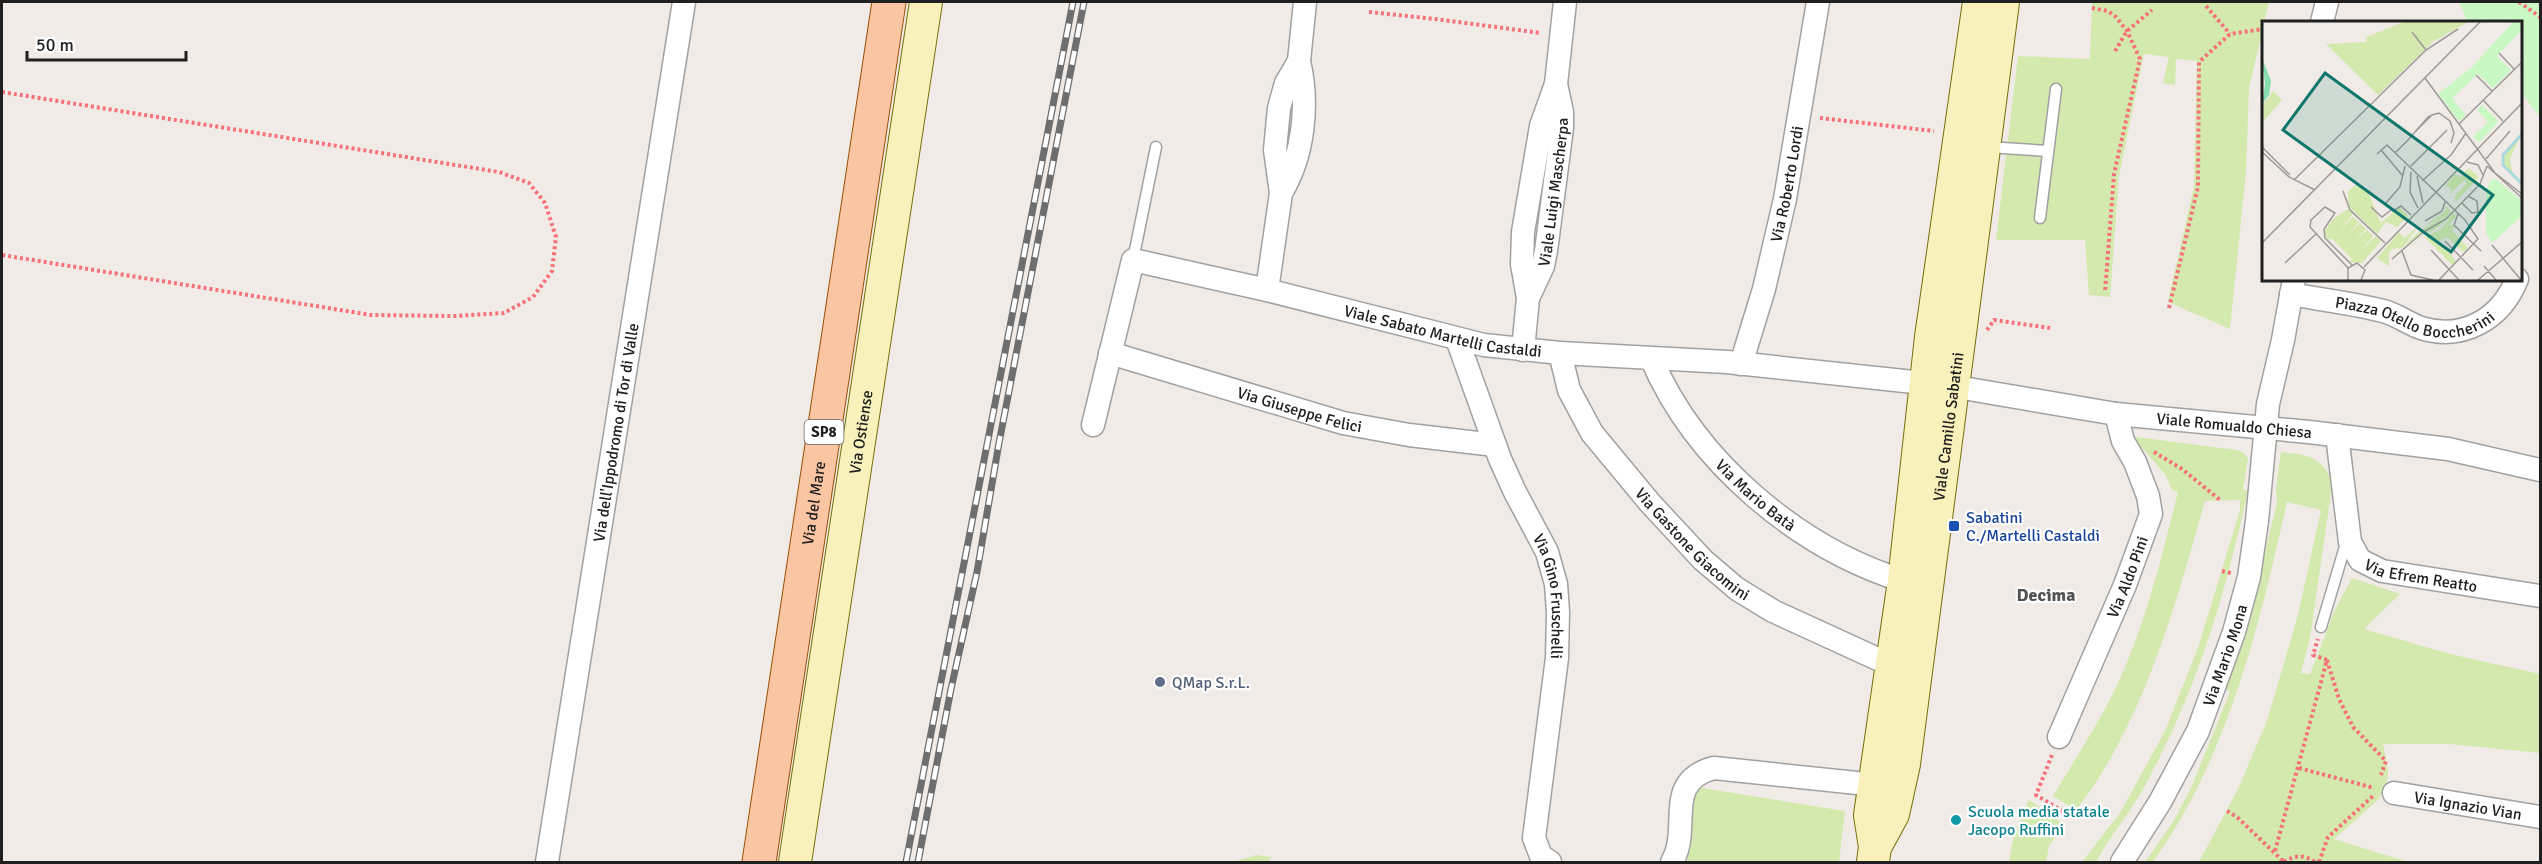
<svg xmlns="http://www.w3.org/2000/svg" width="2542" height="864" viewBox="0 0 2542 864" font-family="Signika,sans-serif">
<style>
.grass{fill:#d4e9ae}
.park{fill:#caf8c5}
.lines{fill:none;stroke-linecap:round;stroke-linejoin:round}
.lane-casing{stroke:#a1a1a1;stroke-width:13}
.street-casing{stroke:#a1a1a1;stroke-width:25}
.secondary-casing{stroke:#766f08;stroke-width:34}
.primary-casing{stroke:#984e04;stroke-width:35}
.path{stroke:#f67179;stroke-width:4;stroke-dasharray:3 3;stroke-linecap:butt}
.lane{stroke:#fff;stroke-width:10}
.street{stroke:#fff;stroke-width:22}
.secondary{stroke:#f8f1bc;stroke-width:32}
.primary{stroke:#fac5a2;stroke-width:33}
.rail-casing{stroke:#6e6e6e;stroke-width:7}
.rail{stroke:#fff;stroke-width:4.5;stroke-dasharray:14;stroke-linecap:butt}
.transit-dot{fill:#1a4fb4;stroke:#fff;stroke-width:2}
.service-dot{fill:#5c6f8a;stroke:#fff;stroke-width:2}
.culture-dot{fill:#0f9aa8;stroke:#fff;stroke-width:2}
.labels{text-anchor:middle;stroke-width:4.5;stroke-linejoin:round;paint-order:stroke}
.shield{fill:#fff;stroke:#636363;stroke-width:1.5}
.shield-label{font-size:15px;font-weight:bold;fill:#202020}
.street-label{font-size:16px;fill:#202020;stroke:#fff}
.transit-label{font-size:16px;fill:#164399;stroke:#fff;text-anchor:start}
.service-label{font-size:16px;fill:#4e5e75;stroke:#fff;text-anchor:start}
.culture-label{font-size:16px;fill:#0d838f;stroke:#fff;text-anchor:start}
.neighbourhood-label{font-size:18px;font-weight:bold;fill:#535353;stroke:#fff}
.inset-river{fill:none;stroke:#a8d9dc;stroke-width:3}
.inset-road{fill:none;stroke:#9d9a97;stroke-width:1.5}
.view{fill:#0f766e;fill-opacity:0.15;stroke:#0f766e;stroke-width:3}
.inset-edge{fill:none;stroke:#202020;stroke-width:3}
</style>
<rect width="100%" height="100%" fill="#f0ebe6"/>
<path class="grass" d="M2092,2H2269L2249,88L2246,172L2230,329L2168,302L2194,186L2197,61L2176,59L2175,85L2163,83L2169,57L2144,54L2119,176L2110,297L2089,295L2085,240H1996L2018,56L2090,59Z
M2136,437L2237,450L2244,453L2248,459L2243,490H2248C2226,594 2195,696 2143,789C2129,815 2109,837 2096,862H2082L2120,813L2165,731L2198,648L2240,510V500L2205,501C2176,604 2143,725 2076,810L2053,796C2078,754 2106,713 2125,667C2149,611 2163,551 2178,492L2172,490L2165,474L2135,440Z
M2281,452C2306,454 2328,458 2332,487L2310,638L2301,673L2310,674L2334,612L2352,578L2400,594L2364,629L2450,654L2540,674V753L2449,744H2383C2388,771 2393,775 2378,800L2334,839L2408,862H2199L2238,789L2267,721L2298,615L2321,510L2287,502C2259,627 2228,757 2153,862H2145L2173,822L2191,788L2230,692L2224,688L2256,588L2277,503L2276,488Z
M1696,787L1845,811L1839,862H1687Z
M2029,800L2065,825L2049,846L2046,862H2009L2014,835Z
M1256,855L1271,857L1269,862H1233Z"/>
<path class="park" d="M2459,2H2540V117L2520,91V22H2468Z"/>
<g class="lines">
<g class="lane-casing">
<path id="lane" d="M1987,147L2048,151
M2040,218L2056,89
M1133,260L1156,147
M2321,627L2347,540"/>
</g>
<g class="street-casing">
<g id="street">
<path d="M2322,22L2327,2"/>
<path d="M1299,61L1305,2"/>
<path d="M1267,290L1281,193L1275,150L1279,108L1286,83L1299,61C1309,104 1304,155 1281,193"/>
<path id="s1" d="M2291,294C2322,300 2353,303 2383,311C2396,314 2407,323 2421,328C2463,341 2501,319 2517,279"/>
<path id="s2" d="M1528,298L1543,266L1546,251L1562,128V112L1556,84"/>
<path id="s3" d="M1457,339L1500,459L1515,492L1547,552L1556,584L1558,612L1557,658L1534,838L1541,856L1550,862"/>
<path d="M1523,350L1528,298L1522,264L1523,232L1541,126L1556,84L1565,2"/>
<path id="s4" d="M1110,353L1343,423L1409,435L1495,445"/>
<path id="s5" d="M1560,353L1569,390L1592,433L1650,503L1703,560L1737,589L1773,611L1893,666"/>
<path id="s6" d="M1652,360C1696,462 1798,548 1904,581"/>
<path id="s7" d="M1741,364L1764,289L1785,199L1818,2"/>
<path id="s8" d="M1093,425L1133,260L1267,290L1484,345L1560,353L1727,362L1951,386L2116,414L2309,432L2448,449L2540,470"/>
<path id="s9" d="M2337,435L2350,542L2360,560L2382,571L2540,596"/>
<path id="s10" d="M2059,737L2125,585L2151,514L2148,496L2135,462L2123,441L2116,414"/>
<path id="s11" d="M2394,793L2540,817"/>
<path id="s12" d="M547,862L684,2"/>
<path d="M1672,862C1692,828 1662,781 1714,768L1876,785"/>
<path id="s13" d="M2122,862L2160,802L2198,731L2234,632L2249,577L2257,521L2268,404L2283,340L2294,279"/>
</g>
</g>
<g class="secondary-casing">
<g id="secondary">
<path id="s14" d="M1875,847L1893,814L1904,764L2003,2"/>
<path id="s15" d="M795,862L926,2"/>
<path d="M1873,862L1875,847L1870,815L1904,581L1931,337L1979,2"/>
</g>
</g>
<g class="primary-casing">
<g id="primary">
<path id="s16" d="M759,862L889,2"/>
</g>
</g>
<path class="path" d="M2519,2L2540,17
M2206,6L2230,34
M2092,8L2108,11L2116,17L2127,31L2140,59L2114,174L2105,292
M1369,12L1435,19L1541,33
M2115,51L2127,31L2152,10
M2,92L499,172L529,183L545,203L556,237L552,271L533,297L504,313L454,316L371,315L2,255
M1820,118L1934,131
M2169,308L2198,187L2199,62L2230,34L2263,29
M1987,330L1994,320L2050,328
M2154,452L2182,469L2220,500
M2222,571L2231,573
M2327,660L2339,699L2353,727L2386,761L2381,775
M2052,755L2036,795L2072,817
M2299,768L2374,788
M2227,811L2237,817L2284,862
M2275,851L2327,660L2313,655L2318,639
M2284,862C2295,855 2304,854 2315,862
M2319,862L2328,837L2373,796"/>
<use href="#lane" class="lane"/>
<use href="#street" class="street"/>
<use href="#secondary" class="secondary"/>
<use href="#primary" class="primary"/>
<g class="rail-casing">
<path id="rail" d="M906,862L1073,2
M918,862L951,689L977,572L999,443L1084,2"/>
</g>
<use href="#rail" class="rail"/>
</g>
<rect class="transit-dot" x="1948" y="520" width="12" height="12" rx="3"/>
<circle class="service-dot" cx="1160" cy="682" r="6"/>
<circle class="culture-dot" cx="1956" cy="820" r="6"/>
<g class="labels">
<rect class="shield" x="804.5" y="420" width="39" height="24" rx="4.5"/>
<g class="shield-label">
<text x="824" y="437">SP8</text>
</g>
<g class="street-label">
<text dy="6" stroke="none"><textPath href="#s7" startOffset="186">Via Roberto Lordi</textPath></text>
<text dy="6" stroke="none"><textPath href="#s2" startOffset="110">Viale Luigi Mascherpa</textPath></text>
<text dy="6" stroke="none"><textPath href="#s1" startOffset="128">Piazza Otello Boccherini</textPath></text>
<text dy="6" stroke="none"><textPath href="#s8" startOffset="488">Viale Sabato Martelli Castaldi</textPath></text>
<text dy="6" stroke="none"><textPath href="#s4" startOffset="198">Via Giuseppe Felici</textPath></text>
<text dy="6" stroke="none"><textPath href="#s8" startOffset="1286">Viale Romualdo Chiesa</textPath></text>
<text dy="6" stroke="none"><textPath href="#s14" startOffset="429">Viale Camillo Sabatini</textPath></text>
<text dy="6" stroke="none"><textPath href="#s12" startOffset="435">Via dell'Ippodromo di Tor di Valle</textPath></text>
<text dy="6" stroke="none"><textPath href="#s15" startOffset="435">Via Ostiense</textPath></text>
<text dy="6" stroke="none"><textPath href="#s6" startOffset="172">Via Mario Batà</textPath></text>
<text dy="6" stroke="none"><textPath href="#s16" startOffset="363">Via del Mare</textPath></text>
<text dy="6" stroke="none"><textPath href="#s5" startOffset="237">Via Gastone Giacomini</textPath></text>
<text dy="6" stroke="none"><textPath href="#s9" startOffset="192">Via Efrem Reatto</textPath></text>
<text dy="6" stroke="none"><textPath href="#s10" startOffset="174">Via Aldo Pini</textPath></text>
<text dy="6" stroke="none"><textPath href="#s3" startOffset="276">Via Gino Fruschelli</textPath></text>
<text dy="6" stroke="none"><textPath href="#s13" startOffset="232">Via Mario Mona</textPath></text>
<text dy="6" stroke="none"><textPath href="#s11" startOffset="75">Via Ignazio Vian</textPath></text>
</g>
<g class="transit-label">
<text x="1966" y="523">Sabatini<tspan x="1966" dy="18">C./Martelli Castaldi</tspan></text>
</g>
<g class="service-label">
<text x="1172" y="688">QMap S.r.L.</text>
</g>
<g class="culture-label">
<text x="1968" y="817">Scuola media statale<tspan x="1968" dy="18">Jacopo Ruffini</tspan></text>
</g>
<g class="neighbourhood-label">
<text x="2046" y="601">Decima</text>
</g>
</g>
<g transform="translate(2262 21)">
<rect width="260" height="260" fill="#f0ebe6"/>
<path d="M145,0H208L172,20L116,74L64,23L104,21V16ZM11,70L20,79L0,102V85ZM258,115L248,138L251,155L242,143L241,135ZM207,147L217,156L194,181L192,176L205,162L202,159L188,173L189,168L183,164L193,153L198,156ZM93,164L106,170L119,202L137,186L146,195L135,206L124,201L115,213L87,186L86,171ZM183,184L189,191L184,196L140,227L131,228L127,232V245L115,237L137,211L143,217L158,203L142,225L159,209L186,193L161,206L183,190ZM86,188L91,193L77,209L91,196L97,201L85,215L98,202L104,208L92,221L105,209L111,215L100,229L114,215L119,220L100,242L87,241L90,238L69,217L66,219L62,211L71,198ZM192,192L194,196L184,207L190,203L193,207L189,208L206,227L202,231L185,216L177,220L194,240L190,244L163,216L178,209L190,195L176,206L170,210L161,214L143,232L160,214Z" fill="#d4e9ae"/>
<path d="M252,0H259V10L235,35L249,49L231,67L216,53L190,77L204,94L197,100L176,73L210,46ZM220,84L237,100L217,121L211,116L226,101L215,89ZM233,158L259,179V196L230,222L224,212V174L228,160Z" fill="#caf8c5"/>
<path d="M0,37L9,60L7,74L0,83L3,63Z" fill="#87ddad"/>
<path class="inset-river" d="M260,113L241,134V144L260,163"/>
<path class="inset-road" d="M150,11L164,29M237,32L252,48M214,54L230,70M163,57L233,152L260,173M221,79L241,100M170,94L177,92L188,100L192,112L189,122M197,103L260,41M146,119L166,96L170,94L153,111M0,126L28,154M119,129L140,154M260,130V150M0,131L27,156L53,169M133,132L146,119L138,127M115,133L125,124L203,199L216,218L177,259M224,138L248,110M205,141L216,144L221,154M143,145L138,166L123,183L131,190L139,185L149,194M149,145L185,109M225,145L260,177M149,151L148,171L156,187M155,155L161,182M32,159L164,29L196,8M160,160L189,134L204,112M81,170L88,189L123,222M200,182L210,192L216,191L215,180L206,175M109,186L120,196L129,189M196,193L192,204L219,230M163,200L180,190L183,181M183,220L211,249M0,222L219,0M230,224L259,259M169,229L197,259M140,230L149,254L171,259M130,238L160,212L184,198L218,163L225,145M23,242L54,213M222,245L234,259M102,246L260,82M86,247L48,206L49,199L63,186L73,192L62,208L63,217L90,244M86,259V247L95,242L103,249L99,259M216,259L260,221"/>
<path class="view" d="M63,52L231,174L189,231L21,109Z"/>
<rect width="260" height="260" class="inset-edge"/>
</g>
<rect width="2542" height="864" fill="none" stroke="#202020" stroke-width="6"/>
<path d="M27 51v9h159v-9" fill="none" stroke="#202020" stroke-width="3"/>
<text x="36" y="51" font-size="18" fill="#202020" stroke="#ffffff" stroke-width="4.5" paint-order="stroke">50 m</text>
</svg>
